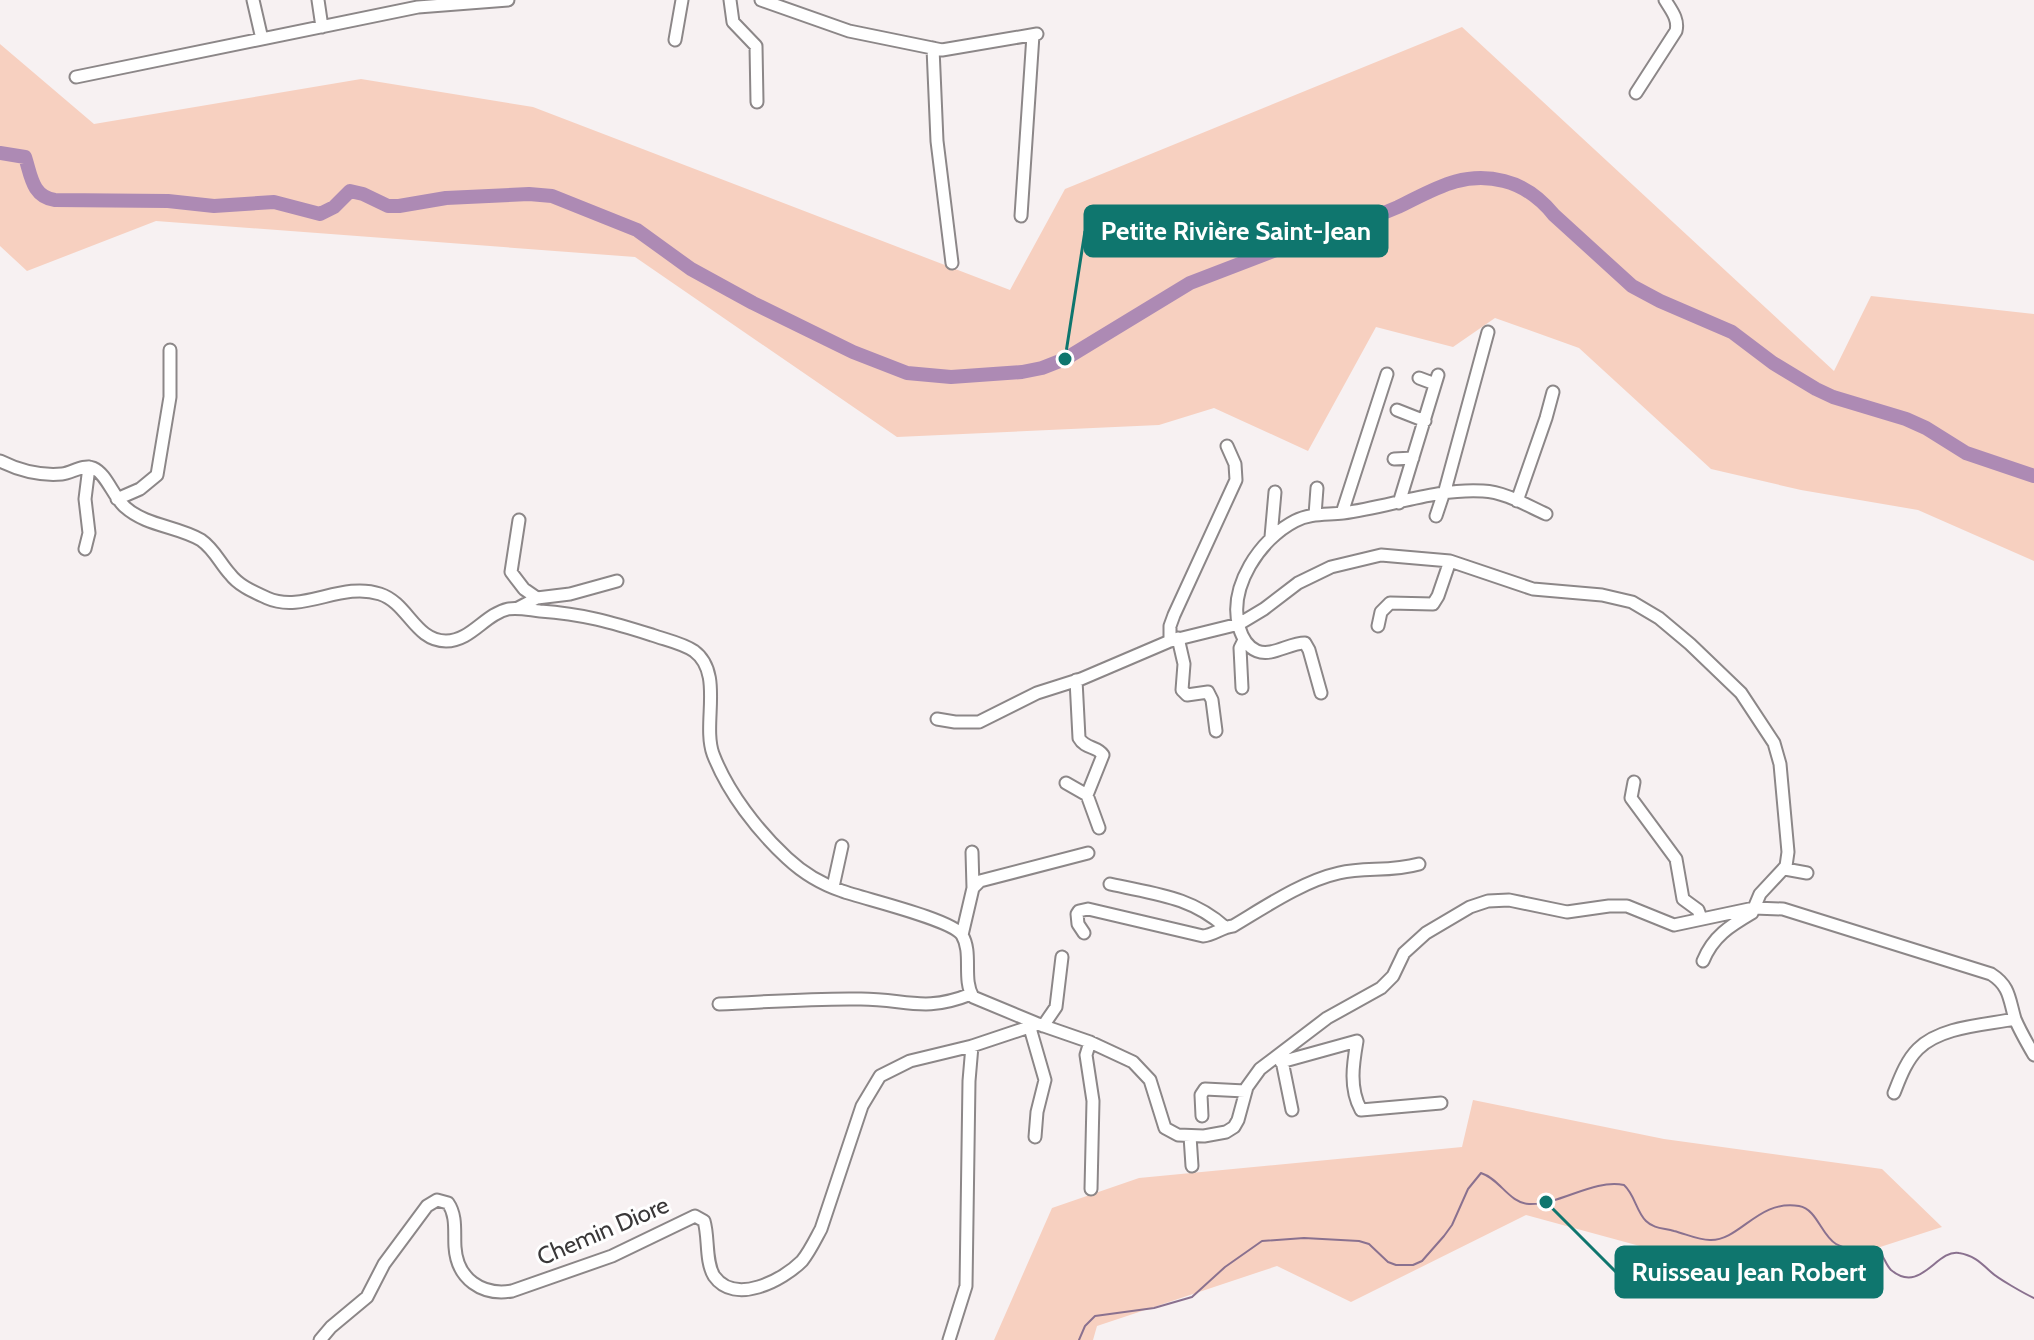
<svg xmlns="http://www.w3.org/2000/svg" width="2034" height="1340" viewBox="0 0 2034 1340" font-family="Cabin,sans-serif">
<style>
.green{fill:#f7d0c0}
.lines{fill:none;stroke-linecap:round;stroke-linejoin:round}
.stream{stroke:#8a718f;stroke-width:2}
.river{stroke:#ad8ab4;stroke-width:14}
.minor-casing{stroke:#8c8788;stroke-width:15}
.minor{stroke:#fff;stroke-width:11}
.labels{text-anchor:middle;stroke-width:6;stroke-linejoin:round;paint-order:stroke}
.street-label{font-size:24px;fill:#3a3839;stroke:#fff}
.leader{fill:none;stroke:#0f766e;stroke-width:3}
.callout-dot{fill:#0f766e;stroke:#fff;stroke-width:3}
.callout{fill:#0f766e;stroke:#0f766e;stroke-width:3}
.callout-label{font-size:26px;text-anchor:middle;font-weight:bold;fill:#fff}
</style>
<rect width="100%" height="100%" fill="#f7f1f2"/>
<path class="green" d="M1462,27L1834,371L1871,296L2034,314V561L1918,510L1801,490L1711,469L1579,348L1495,318L1453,347L1376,327L1308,451L1214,408L1159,425L897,437L635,257L156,221L27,271L0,246V44L94,124L361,79L533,107L1010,290L1065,189Z
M1473,1100L1664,1139L1882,1169L1942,1227L1772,1282L1526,1215L1351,1302L1277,1266L1097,1326L1093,1340H994L1052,1208L1139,1178L1462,1147Z"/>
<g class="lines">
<path class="stream" d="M1079,1340L1085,1326L1095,1316L1154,1308L1192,1297L1225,1267L1262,1241L1304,1238L1359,1241L1369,1244L1388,1262L1396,1265H1413L1422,1261L1444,1236L1452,1225L1468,1189L1481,1173C1500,1179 1509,1203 1529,1204C1561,1205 1592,1179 1624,1185C1635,1195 1636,1211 1646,1221C1654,1229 1665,1228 1674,1231C1686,1234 1698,1240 1710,1240C1740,1241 1758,1199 1799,1206C1817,1209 1821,1235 1836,1244C1850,1252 1863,1244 1877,1249C1884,1255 1885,1264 1891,1270C1921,1295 1936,1249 1959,1253C1973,1255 1981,1263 1991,1272C1997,1278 2025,1294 2034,1298"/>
<path class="river" d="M0,153L25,157C31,175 32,197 55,200L168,201L214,206L274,202L320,214L334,207L350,191L363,194L388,206H399L446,198L529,194L552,196L637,230L691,269L753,303L853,352L907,373L951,377L1022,372L1042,368L1065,359L1190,283L1362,217C1374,217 1387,212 1398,207C1433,190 1463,170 1504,181C1524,186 1541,199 1554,215L1632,286L1660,301L1732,332L1773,363L1816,389L1833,397L1906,419L1926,428L1966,453L2034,476"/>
<g class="minor-casing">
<path id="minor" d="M253,0L262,39
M318,0L322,27
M730,0L733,22L756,46L757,102
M761,0L849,31L942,50L1037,34
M675,40L682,0
M933,48L937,141L952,263
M76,77L418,7L508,0
M1636,93L1676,31C1679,19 1671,10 1665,0
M1021,216L1033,35
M1419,378L1435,384
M1397,410L1425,421
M1394,459L1413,458
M0,461C20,471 39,476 62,474C72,473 83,464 93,468C107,474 113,497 125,507C146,526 177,526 201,540C214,549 220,563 230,574C239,586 254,592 267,598C303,614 341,581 380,594C408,603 415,641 446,641C471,641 485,614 508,609C518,607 530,610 540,611C583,614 611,622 652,635C666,640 682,643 694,651C724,673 702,723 713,754C728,793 758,831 787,858C803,873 821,884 842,891C864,899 951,919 962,935C973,953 962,979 973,997L1038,1024L1090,1042L1133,1062L1150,1080L1165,1128L1178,1135L1204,1136L1226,1132L1234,1127L1238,1120L1247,1087L1260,1069L1327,1018L1381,988L1393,976L1404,953L1426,933L1470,907L1488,901L1509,900L1567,912L1609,906H1627L1674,925L1754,908L1783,909L1991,974C2010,986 2009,999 2015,1019C2020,1031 2027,1043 2034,1055
M1444,494L1488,332
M117,499L140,489L157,475L170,397V350
M1517,501L1546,418L1553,392
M1399,503L1438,375
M1342,513L1387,374
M1315,515L1317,488
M1436,516L1443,495
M519,520L511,572L524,589L537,598
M1271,537L1275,492
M85,549L89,533L85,499L89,467
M518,608L537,598L570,594L617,581
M1378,626L1381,612L1390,603L1433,604L1438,596L1450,561
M1178,638L1184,664L1182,690L1187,695L1208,692L1212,700L1216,731
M1170,641V626L1174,615L1236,480L1235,464L1227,446
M1076,680L1079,738C1085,749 1097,746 1103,755L1087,795L1099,828
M1242,688L1240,648L1244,640
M1321,693L1309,650L1305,643C1289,643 1272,657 1257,651C1247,647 1242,637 1239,627C1228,587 1260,539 1295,521C1310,513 1327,515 1343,513C1389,507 1437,488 1483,491C1505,492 1526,505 1546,514
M937,719L955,722H979L1037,693L1081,679L1170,641L1239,624L1264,609L1298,583L1331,567L1381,555L1450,561L1533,589L1602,595L1632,602L1659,618L1690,644L1741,693L1774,743L1780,764L1788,852L1786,866L1760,894L1752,913C1730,926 1713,936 1703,961
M1634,782L1631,798L1676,859L1683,899L1698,910L1701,918
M1066,783L1087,795
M972,852L973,888
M1785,869L1807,873
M1110,884C1154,894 1190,896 1225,927
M833,887L842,846
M1084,933L1078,924L1077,914L1079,911L1088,909L1203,936C1214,935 1222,927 1233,926C1265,907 1303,881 1339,873C1365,867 1391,872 1419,864
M962,935L973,888L980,881L1088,853
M719,1004C767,1002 814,998 861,999C906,999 924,1013 971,994
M1043,1026L1056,1007L1062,957
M1030,1028L1045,1080L1037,1112L1035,1137
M1090,1042L1086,1055L1093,1101L1091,1189
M1281,1056L1292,1110
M1281,1062L1357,1041C1353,1064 1349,1088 1361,1110L1441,1103
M1894,1093C1900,1078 1906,1061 1918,1049C1941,1026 1986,1025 2015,1019
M1202,1116L1201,1095L1205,1089L1245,1091
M1190,1136L1192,1166
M320,1340L331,1327L367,1297L384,1264L427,1206L437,1200L448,1203C457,1216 454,1232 455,1247C457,1279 482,1296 512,1291L612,1256L695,1216L704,1221C709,1237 705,1261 714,1276C735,1306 783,1280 802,1261C810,1251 815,1240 821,1229L862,1106L880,1076L910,1061L972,1046L1038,1024
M949,1340L966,1286L969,1081L972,1046"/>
</g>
<use href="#minor" class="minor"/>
</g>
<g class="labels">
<g class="street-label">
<text transform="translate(603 1231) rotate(-23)" y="8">Chemin Diore</text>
</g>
</g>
<path class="leader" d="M1065 359L1085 231M1546 1202L1616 1272"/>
<g class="callout-dot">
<circle cx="1065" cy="359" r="8"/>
<circle cx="1546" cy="1202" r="8"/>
</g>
<g class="callout">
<rect x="1085" y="206" width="302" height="50" rx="8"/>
<rect x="1616" y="1247" width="266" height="50" rx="8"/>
</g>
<g class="callout-label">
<text x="1236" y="240">Petite Rivière Saint-Jean</text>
<text x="1749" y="1281">Ruisseau Jean Robert</text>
</g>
</svg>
